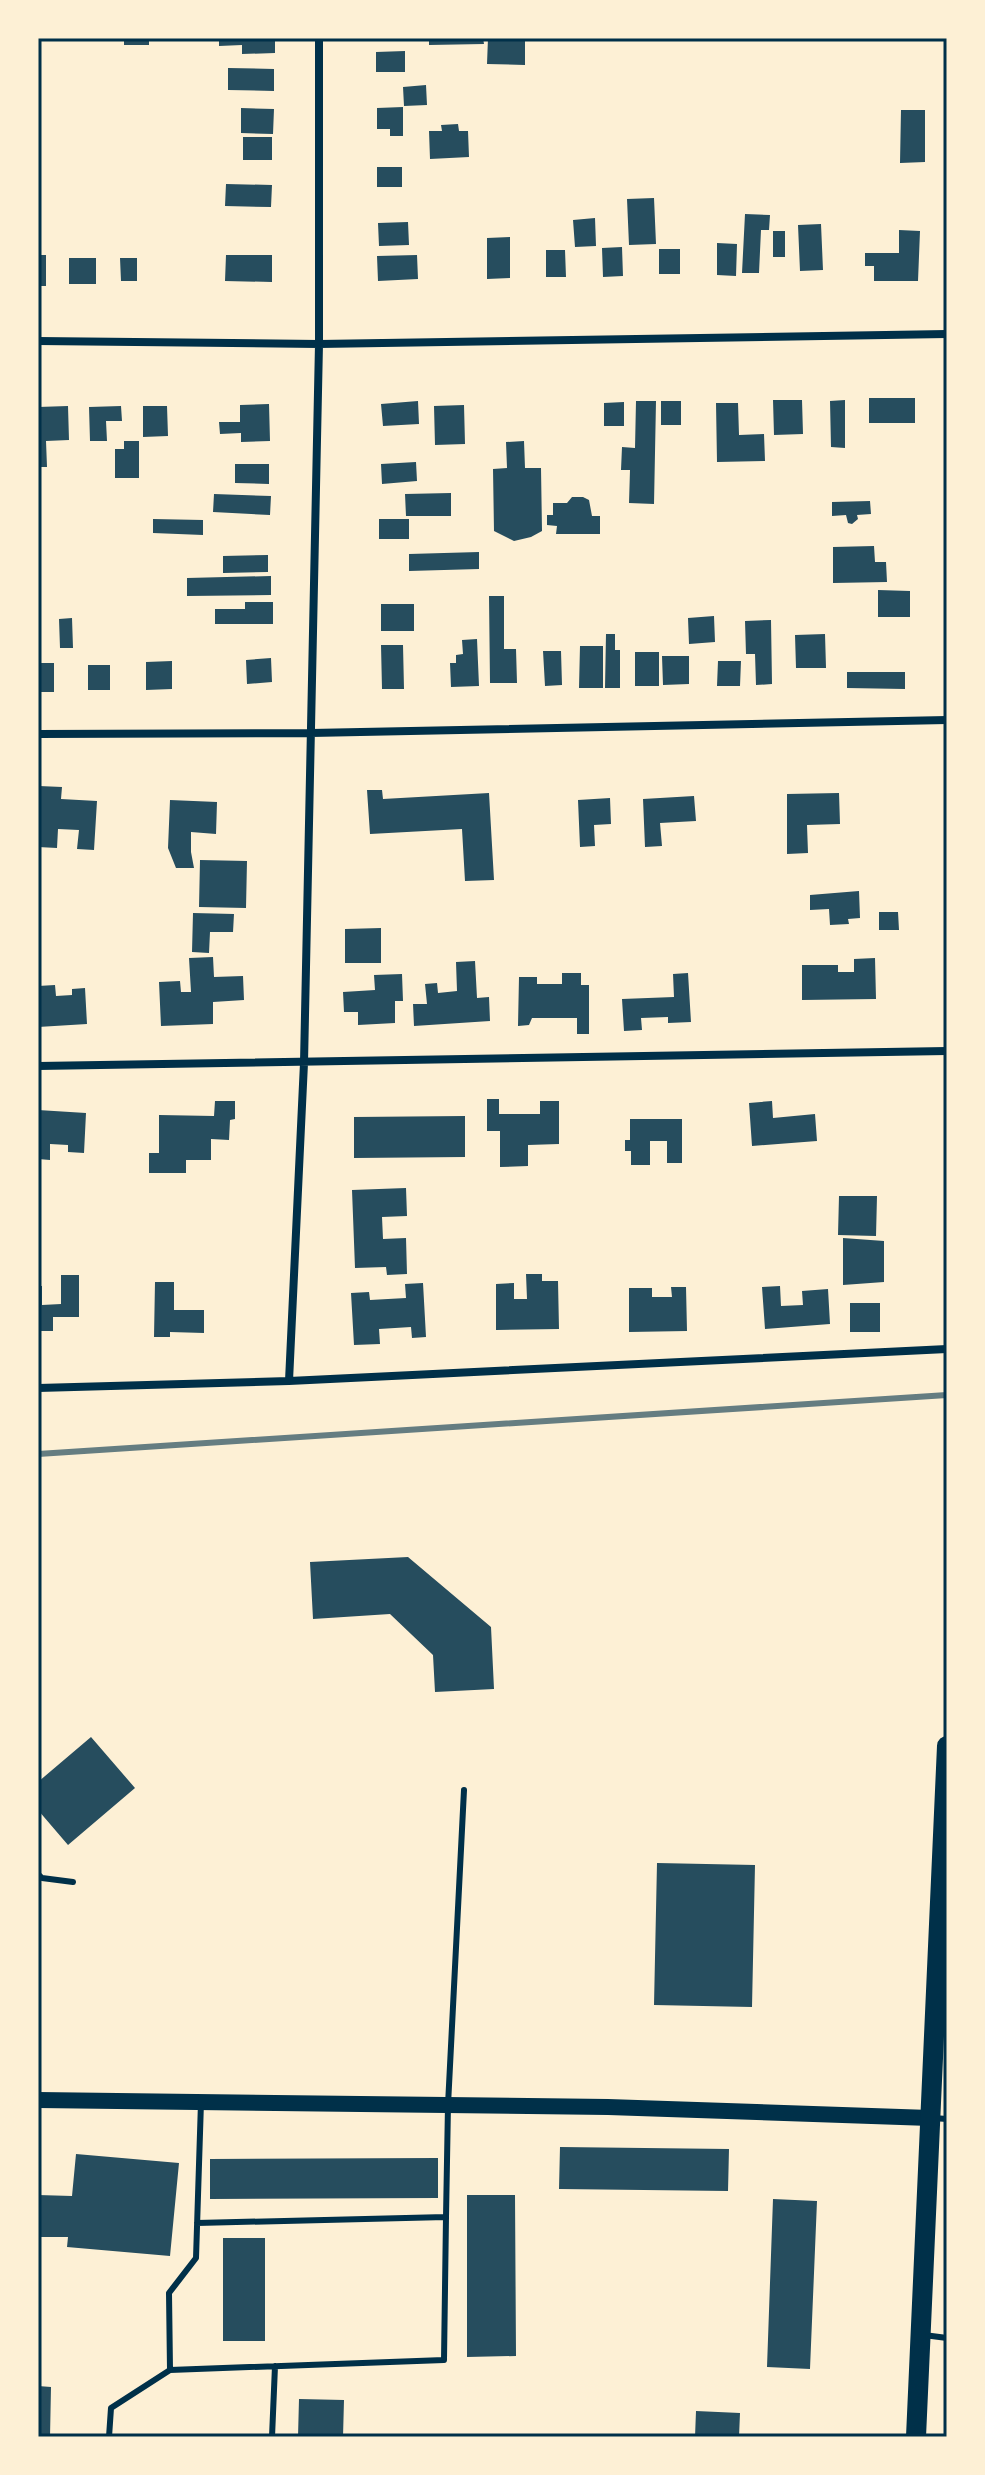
<svg xmlns="http://www.w3.org/2000/svg" width="985" height="2475" viewBox="0 0 985 2475" font-family="'Roboto Condensed',sans-serif">
<style>
.building{fill:#264d5e}
.lines{fill:none;stroke-linecap:round;stroke-linejoin:round}
.service{stroke:#003049;stroke-width:6}
.minor{stroke:#003049;stroke-width:8}
.secondary{stroke:#003049;stroke-width:16}
.primary{stroke:#003049;stroke-width:20}
.rail{stroke:#657d81;stroke-width:6}
.neatline{fill:none;stroke:#003049;stroke-width:3}
</style>
<rect width="100%" height="100%" fill="#fdf0d5"/>
<path class="building" d="M124,38H149V45H124Z
M219,38H275V53L242,54V45L219,46Z
M429,38H483L484,44L429,45Z
M488,38H525V65L487,64Z
M405,51V72H376V52Z
M228,68L274,69V91L228,90Z
M426,85L427,105L404,106L403,87Z
M403,107V136H390V129H377V108Z
M241,108L274,109L273,134L241,133Z
M901,110H925V162L900,163Z
M458,124L459,131H468L469,157L430,159L429,131H442L441,125Z
M243,137H272V160H243Z
M377,167H402V187H377Z
M226,184L272,185L271,207L225,206Z
M654,198L656,244L629,245L627,199Z
M745,214L770,215L769,230H761L759,273H742Z
M595,218L596,246L575,247L573,220Z
M408,222L409,245L379,246L378,223Z
M821,224L823,270L800,271L798,225Z
M899,230L920,231L918,281H874V266H865V253H899Z
M773,231H785V257H773Z
M510,237V278L487,279V238Z
M717,243L737,244L736,276L717,275Z
M622,247L623,276L603,277L602,248Z
M659,249H680V274H659Z
M546,250H565L566,277H546Z
M38,255H46V286H38Z
M226,255H272V282L225,281Z
M417,255L418,279L378,281L377,256Z
M69,258H96V284H69Z
M120,258H137V281H121Z
M869,398H915V423H869Z
M773,400H802L803,434L774,435Z
M845,400V448L831,447L830,401Z
M418,401L419,424L383,426L381,404Z
M636,401H656L654,504L629,503L630,470H621L622,447L635,448Z
M661,401H681V425H661Z
M624,402V426H604V403Z
M716,403H738L739,435L764,434L765,461L717,462Z
M269,404L270,441L241,442V433L220,434L219,422H240V405Z
M464,405L465,444L435,445L434,406Z
M68,406L69,440L46,441L47,467H38V407Z
M121,406L122,421H106L107,441H90L89,407Z
M143,406H167L168,436L143,437Z
M124,441H139V478H115V449H124Z
M524,441L525,468H541L542,531L531,537L514,541L494,531L493,469L507,468L506,442Z
M416,462L417,481L382,484L381,464Z
M235,464H269V484L235,483Z
M451,493V516H406L405,494Z
M214,494L271,496L270,515L213,512Z
M572,497H583L589,500L592,516H600V534H556L557,526L547,525V515H553V503H567Z
M870,501L871,514L857,515L858,519L852,524L848,523L846,515L832,516V502Z
M153,519L203,520V535L153,533Z
M379,519H409V539H379Z
M874,546L875,562H886L887,582L833,583V547Z
M479,552V569L409,571V554Z
M268,555V572L223,573V556Z
M271,576V595L187,596V578Z
M878,590L910,591V617H878Z
M489,596H504V649H516L517,683H490Z
M245,602H273V624H215V609H245Z
M381,604H414V631H381Z
M714,616L715,642L689,644L688,618Z
M72,618L73,648H60L59,619Z
M771,620L772,684L756,685L755,654H746L745,621Z
M606,634H615V650H620V688H605Z
M825,634L826,668H796L795,635Z
M477,639L479,686L451,687L450,663H456V655L463,654L462,640Z
M381,645H403L404,689H382Z
M580,646H603V688H579Z
M543,651H561L562,685L545,686Z
M635,652H659V686H635Z
M662,656H689V684L663,685Z
M271,658L272,682L247,684L246,660Z
M172,661V689L146,690V662Z
M718,661H741L740,686H717Z
M38,663H54V692H38Z
M88,665H110V690H88Z
M847,672H905V689L847,688Z
M39,786L62,787L61,799L97,801L94,850L77,849L79,830L58,829L57,848L38,847Z
M367,790H382L383,799L489,793L494,880L465,881L462,829L370,834Z
M839,793L840,824L807,825L808,853L787,854V794Z
M694,796L696,821L660,823L662,846L645,847L643,799Z
M610,798L611,824L594,825L595,846L580,847L578,800Z
M170,800L217,802L216,834L191,832V852L194,868H176L168,848Z
M200,860L247,861L246,908L199,907Z
M859,891L860,918L848,919L849,924L830,925L829,909L810,910V895Z
M879,912H898L899,930H879Z
M193,913L234,914L233,932H210L209,953L192,952Z
M381,928V963H345V929Z
M213,957L214,977L243,976L244,1000L213,1002V1024L161,1026L159,982L180,981L181,992H191L189,958Z
M875,958L876,999L802,1000V965H838V972H854V959Z
M475,961L477,998L489,997L490,1021L414,1026L413,1004H427L425,984L437,983L438,993L457,991L456,962Z
M562,973H581V985H589V1034H577V1018H532L529,1025L518,1026L519,977H537V984H562Z
M688,973L691,1022L668,1023V1017L641,1018L642,1030L624,1031L622,999L674,997L673,974Z
M402,974L403,1001H395V1023L358,1025V1012H344L343,992L375,990L374,975Z
M55,985L56,996L72,995V989L85,988L87,1024L38,1027V986Z
M487,1099H499V1114H540V1101H559V1144L528,1145V1166L500,1167V1131H487Z
M215,1101H235V1119L230,1120L229,1140L211,1139V1160H186V1173H149V1153H159V1115L214,1116Z
M772,1101L773,1118L815,1114L817,1141L752,1146L749,1103Z
M38,1110L86,1113L84,1153L68,1152V1145L50,1144V1160L38,1159Z
M465,1116V1157L354,1158V1117Z
M630,1119H682V1163H667V1141H650V1165H631V1151H625V1140H630Z
M406,1188L407,1216L382,1217L383,1239L406,1238L407,1274L387,1275L386,1267L355,1268L352,1190Z
M839,1196H877L876,1236L838,1235Z
M843,1238L884,1241V1282L843,1285Z
M526,1274H542V1281H558L559,1329L496,1330V1284L514,1283V1299H527Z
M61,1275H79V1317H53V1331H38V1286H42V1305L61,1304Z
M155,1282H174V1310H204V1333L170,1332V1337H154Z
M423,1283L426,1337L412,1338L411,1327L379,1329L380,1344L354,1345L351,1293L369,1292L370,1300L406,1298L405,1284Z
M780,1286L781,1306L803,1305L802,1291L828,1289L830,1324L765,1329L762,1287Z
M671,1287H686L687,1331L629,1332V1288H652V1297H672Z
M850,1303H880V1332H850Z
M408,1557L491,1627L494,1689L435,1692L433,1655L390,1614L313,1619L310,1562Z
M91,1737L135,1788L68,1845L38,1810V1782Z
M657,1863L755,1865L752,2007L654,2005Z
M560,2147L729,2149L728,2191L559,2189Z
M76,2154L179,2163L170,2256L67,2247L68,2237H38V2195L72,2196Z
M438,2158V2198L210,2199V2159Z
M467,2195H515L516,2356L467,2357Z
M773,2199L817,2201L810,2369L767,2367Z
M223,2238H265V2341H223Z
M38,2386L51,2387L50,2437H38Z
M299,2399L344,2400L343,2437H298Z
M696,2411L740,2413L739,2437H695Z"/>
<g class="lines">
<path class="service" d="M38,1874L42,1878L73,1882
M933,2118L947,2119
M446,2217L448,2105L464,1790
M924,2335L947,2338
M170,2370L444,2360L446,2217L197,2223
M109,2437L111,2408L170,2370L169,2293L196,2258L201,2102
M272,2437L275,2366"/>
<path class="minor" d="M38,341L319,344L947,334
M38,734L311,733L947,720
M38,1066L947,1051
M289,1381L304,1063L319,344V38
M38,1388L289,1381L947,1349"/>
<path class="secondary" d="M38,2100L608,2107L930,2118"/>
<path class="primary" d="M916,2437L947,1746"/>
<path class="rail" d="M38,1454L947,1395"/>
</g>
<rect width="985" height="2475" fill="none" stroke="#fdf0d5" stroke-width="80"/>
<rect x="40" y="40" width="905" height="2395" class="neatline"/>
</svg>
